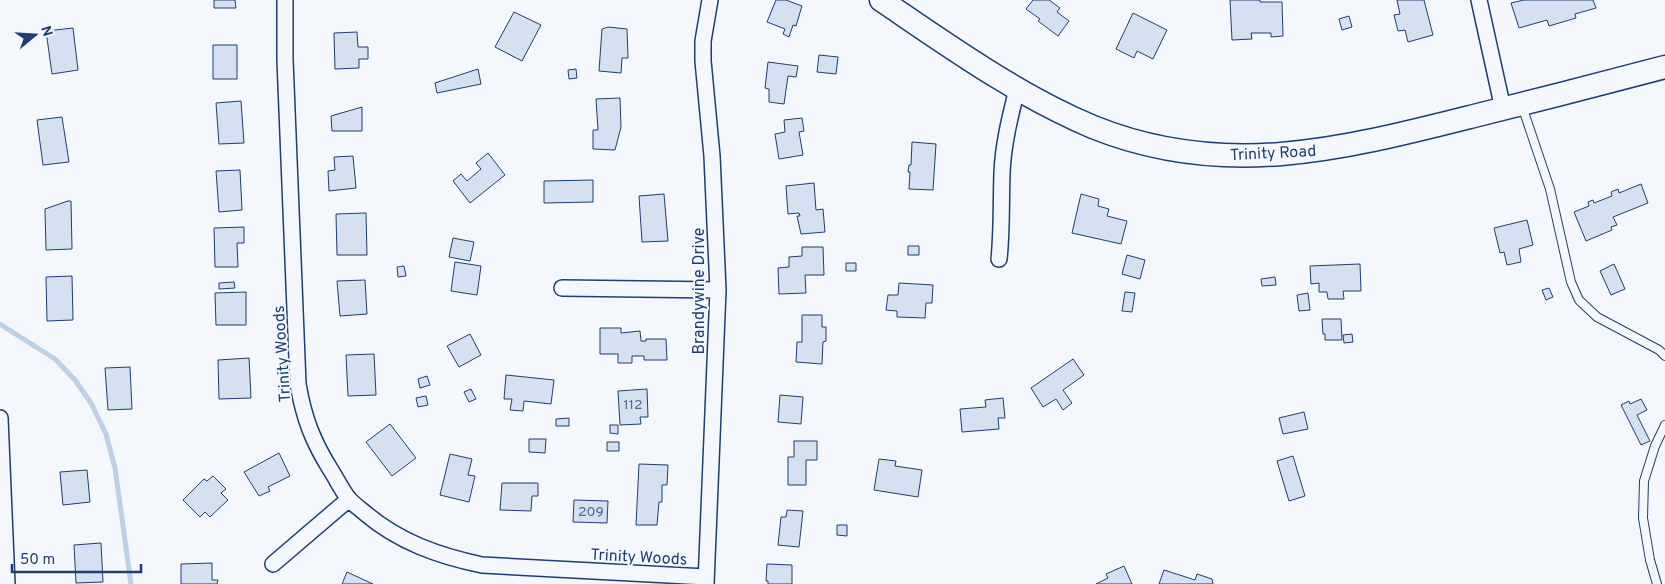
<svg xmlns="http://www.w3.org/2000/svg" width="1665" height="584" viewBox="0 0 1665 584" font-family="Overpass,sans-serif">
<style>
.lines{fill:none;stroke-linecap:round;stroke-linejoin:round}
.stream{stroke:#bed0e5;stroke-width:5}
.building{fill:#d5e0f0;stroke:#1d3f73}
.lane-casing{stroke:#1d3f73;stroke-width:10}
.street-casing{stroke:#1d3f73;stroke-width:18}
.secondary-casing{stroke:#1d3f73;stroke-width:25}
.lane{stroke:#f4f7fb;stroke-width:8}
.street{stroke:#f4f7fb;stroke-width:15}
.secondary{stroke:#f4f7fb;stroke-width:22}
.labels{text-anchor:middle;stroke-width:4;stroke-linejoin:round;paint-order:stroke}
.number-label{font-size:14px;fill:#4b6792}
.street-label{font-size:16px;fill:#1d3f73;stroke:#f4f7fb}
</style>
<rect width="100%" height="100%" fill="#f4f7fb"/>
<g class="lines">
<path class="stream" d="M0,324L55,359L75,380L91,403L106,434L115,468L131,584"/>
</g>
<path class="building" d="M214,0H235L236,8H214Z
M776,0H786L802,6L796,26L793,25L789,37L783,34L785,29L767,22Z
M1033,0H1049L1060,8L1057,12L1069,21L1058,36L1038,21L1040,19L1026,9Z
M1230,0H1260V2H1282L1283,36L1271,37V33H1251L1252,39L1232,40Z
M1397,0H1424L1433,35L1408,42L1405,30L1398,31L1394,15L1400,14Z
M1524,0H1593L1596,8L1575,14L1576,18L1549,26L1547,20L1519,28L1511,3Z
M514,12L541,25L522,61L495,47Z
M1133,13L1167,30L1153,59L1137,51L1134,58L1116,49Z
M1349,16L1352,27L1342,30L1339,19Z
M608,27L627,29L628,58H622L621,73L599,71L602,29Z
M73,28L78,70L52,74L46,31Z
M357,32L358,47H368V59H359V68L335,69L334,33Z
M213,45H237V79H213Z
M819,55L838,57L836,74L817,72Z
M768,62L798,66L796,77L788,76L784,104L769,102V89L765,88Z
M478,69L481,84L437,93L435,83Z
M576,69L577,78L569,79L568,70Z
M620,98L621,127L615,150L593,149V130H598L596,99Z
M241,101L244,143L219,144L216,103Z
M362,107V131H332L331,116Z
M62,117L69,162L43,165L37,120Z
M802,118L804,131L799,132L803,155L779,159L775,134L785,132L784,120Z
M912,142L936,144L933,190L909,189L910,172H908L909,165H911Z
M488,153L505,175L470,203L453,181L461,174L467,181L481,169L476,163Z
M353,156L356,188L329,191L328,171L335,170L334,157Z
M240,170L242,210L219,212L216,171Z
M593,180V202L544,203V181Z
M814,183L816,210L823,209L825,232L801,234L797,216H800L799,213L788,214L786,186Z
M1641,184L1648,203L1613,217L1617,225L1611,227L1612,230L1586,241L1574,212L1589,206L1588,202L1593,200L1594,203L1612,196L1611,192L1618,189L1619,193Z
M664,194L668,241L642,242L639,196Z
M1081,194L1099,199L1098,206L1109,209L1107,216L1127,221L1121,244L1072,233Z
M68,201H71L72,249L46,250L45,209Z
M366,213L367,255H337L336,214Z
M1527,220L1533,245L1519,249L1521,262L1507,265L1504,252L1500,253L1494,228Z
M244,227V243H237L238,267H215L214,228Z
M453,238L474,242L470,261L449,257Z
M908,246H919V255H908Z
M802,247H823L824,275H805L806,293L779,294L778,268L789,267V257L802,256Z
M1127,255L1145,260L1140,279L1122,274Z
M455,262L481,266L477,295L451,291Z
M846,263H856V271H846Z
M1360,264L1361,291H1343L1344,299H1328L1327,292H1319V283L1311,284L1310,266Z
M1614,264L1625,289L1611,295L1600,271Z
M404,266L406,276L398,277L397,267Z
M72,276L73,320L47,321L46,277Z
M1275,277L1276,285L1262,286L1261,279Z
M365,280L367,314L340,316L337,281Z
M234,282L235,288L219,289V283Z
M899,283L933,285L932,303H926L925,318L897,317V311L886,310L888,295H898Z
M1549,288L1553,297L1546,300L1542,290Z
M246,292V325H216L215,293Z
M1125,292L1135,293L1132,312L1122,311Z
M1308,293L1310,310L1299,311L1297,295Z
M802,315H822V327H826V341L823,342L822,364L796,362L797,342H802Z
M1322,319H1341L1342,340H1325V334H1323Z
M600,328H621V333L640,331L641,341H646V339H666L667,360H644V356H632V363H618V354H600Z
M470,334L481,355L459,367L447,346Z
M1352,334L1353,342L1344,343L1343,335Z
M374,354L376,395L348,396L346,355Z
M249,358L251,398L219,399L218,360Z
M1073,359L1084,375L1063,390L1072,403L1063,410L1056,399L1043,407L1031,388Z
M130,367L132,409L108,410L105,368Z
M506,375L554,380L551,404L524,401L523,411L510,410L512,399H504Z
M427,376L430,385L420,388L418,379Z
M471,389L476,399L469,402L464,392Z
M647,389L648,417H640L641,424L620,425L618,391Z
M780,395L803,397L801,424L778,422Z
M426,396L428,405L418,407L416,398Z
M1003,398L1005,418H998L999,429L962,432L960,409L986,407L985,400Z
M1641,399L1647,410L1637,415L1650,441L1641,445L1621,405L1629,401L1630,404Z
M1304,412L1308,429L1283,434L1279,418Z
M569,418V426H556V419Z
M390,424L416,458L392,476L366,442Z
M610,425H618V434L610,433Z
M529,439H546L545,453L529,452Z
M794,441H817V460H806V485H788V457H794Z
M607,442H619V451H607Z
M279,453L290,476L268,487L270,491L259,496L244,472Z
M450,454L472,459L468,475L475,476L469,502L440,495Z
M1293,456L1305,496L1289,501L1277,461Z
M879,459L896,461L895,466L922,470L918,497L874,490Z
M639,464L668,465L667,485H662V502H659L657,525H636Z
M87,470L90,502L63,505L60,472Z
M213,476L226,489L221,493L228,500L210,517L205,512L200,517L183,500L204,479L207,481Z
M502,483H538V496H532L531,511L500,510Z
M574,500L608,501L607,523L573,522Z
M787,510L803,511L799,547L778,545L781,517H786Z
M837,525H847V536L837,535Z
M101,543L103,582L76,583L74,545Z
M212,563V580H218L217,584H181V564Z
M767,564L792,565V584H768V581H766Z
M1124,566L1132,584H1096L1108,578L1106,574Z
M1164,570L1195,580L1197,574L1212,579L1213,584H1159Z
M347,572L373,584H342Z"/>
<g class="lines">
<g class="lane-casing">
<path id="lane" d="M1522,106L1550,189L1571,282L1579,300L1597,317L1659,350L1665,356
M1657,584L1650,560L1643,518L1644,481L1655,446L1665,425"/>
</g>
<g class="street-casing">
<path id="street" d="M285,0V60L298,384C304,419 313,442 332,472C337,480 342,490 348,498C352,503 359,508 365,513C399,542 439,556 482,565L706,577
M1479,0L1503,109
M999,259C1002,231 1001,202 1002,173C1003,145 1010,117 1017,89
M562,288L718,290
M0,418L7,584
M273,564L349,499
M706,584L718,290L712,156L703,61V41L710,0"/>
</g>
<g class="secondary-casing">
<path id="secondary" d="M881,0C949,46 1017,95 1093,127C1224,180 1343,149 1474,116C1538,100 1601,84 1665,67"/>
</g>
<use href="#lane" class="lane"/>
<use href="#street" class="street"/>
<use href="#secondary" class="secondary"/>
</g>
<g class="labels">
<g class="number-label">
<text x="633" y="409">112</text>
<text x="591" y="516">209</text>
</g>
<g class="street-label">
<text transform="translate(1273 152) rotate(-3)" y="6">Trinity Road</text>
<text transform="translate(698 291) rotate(-90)" y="6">Brandywine Drive</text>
<text transform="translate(281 354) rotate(-94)" y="6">Trinity Woods</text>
<text transform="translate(639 556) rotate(3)" y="6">Trinity Woods</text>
</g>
</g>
<g transform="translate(35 35) rotate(72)" stroke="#f4f7fb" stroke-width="4" paint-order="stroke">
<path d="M0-4L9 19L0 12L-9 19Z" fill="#1d3f73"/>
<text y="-8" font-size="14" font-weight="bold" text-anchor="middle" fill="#1d3f73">N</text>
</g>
<path d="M12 564v8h129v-8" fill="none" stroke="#1d3f73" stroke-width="2.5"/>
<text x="20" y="564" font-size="15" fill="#1d3f73" stroke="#f4f7fb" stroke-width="4" paint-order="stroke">50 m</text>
</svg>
